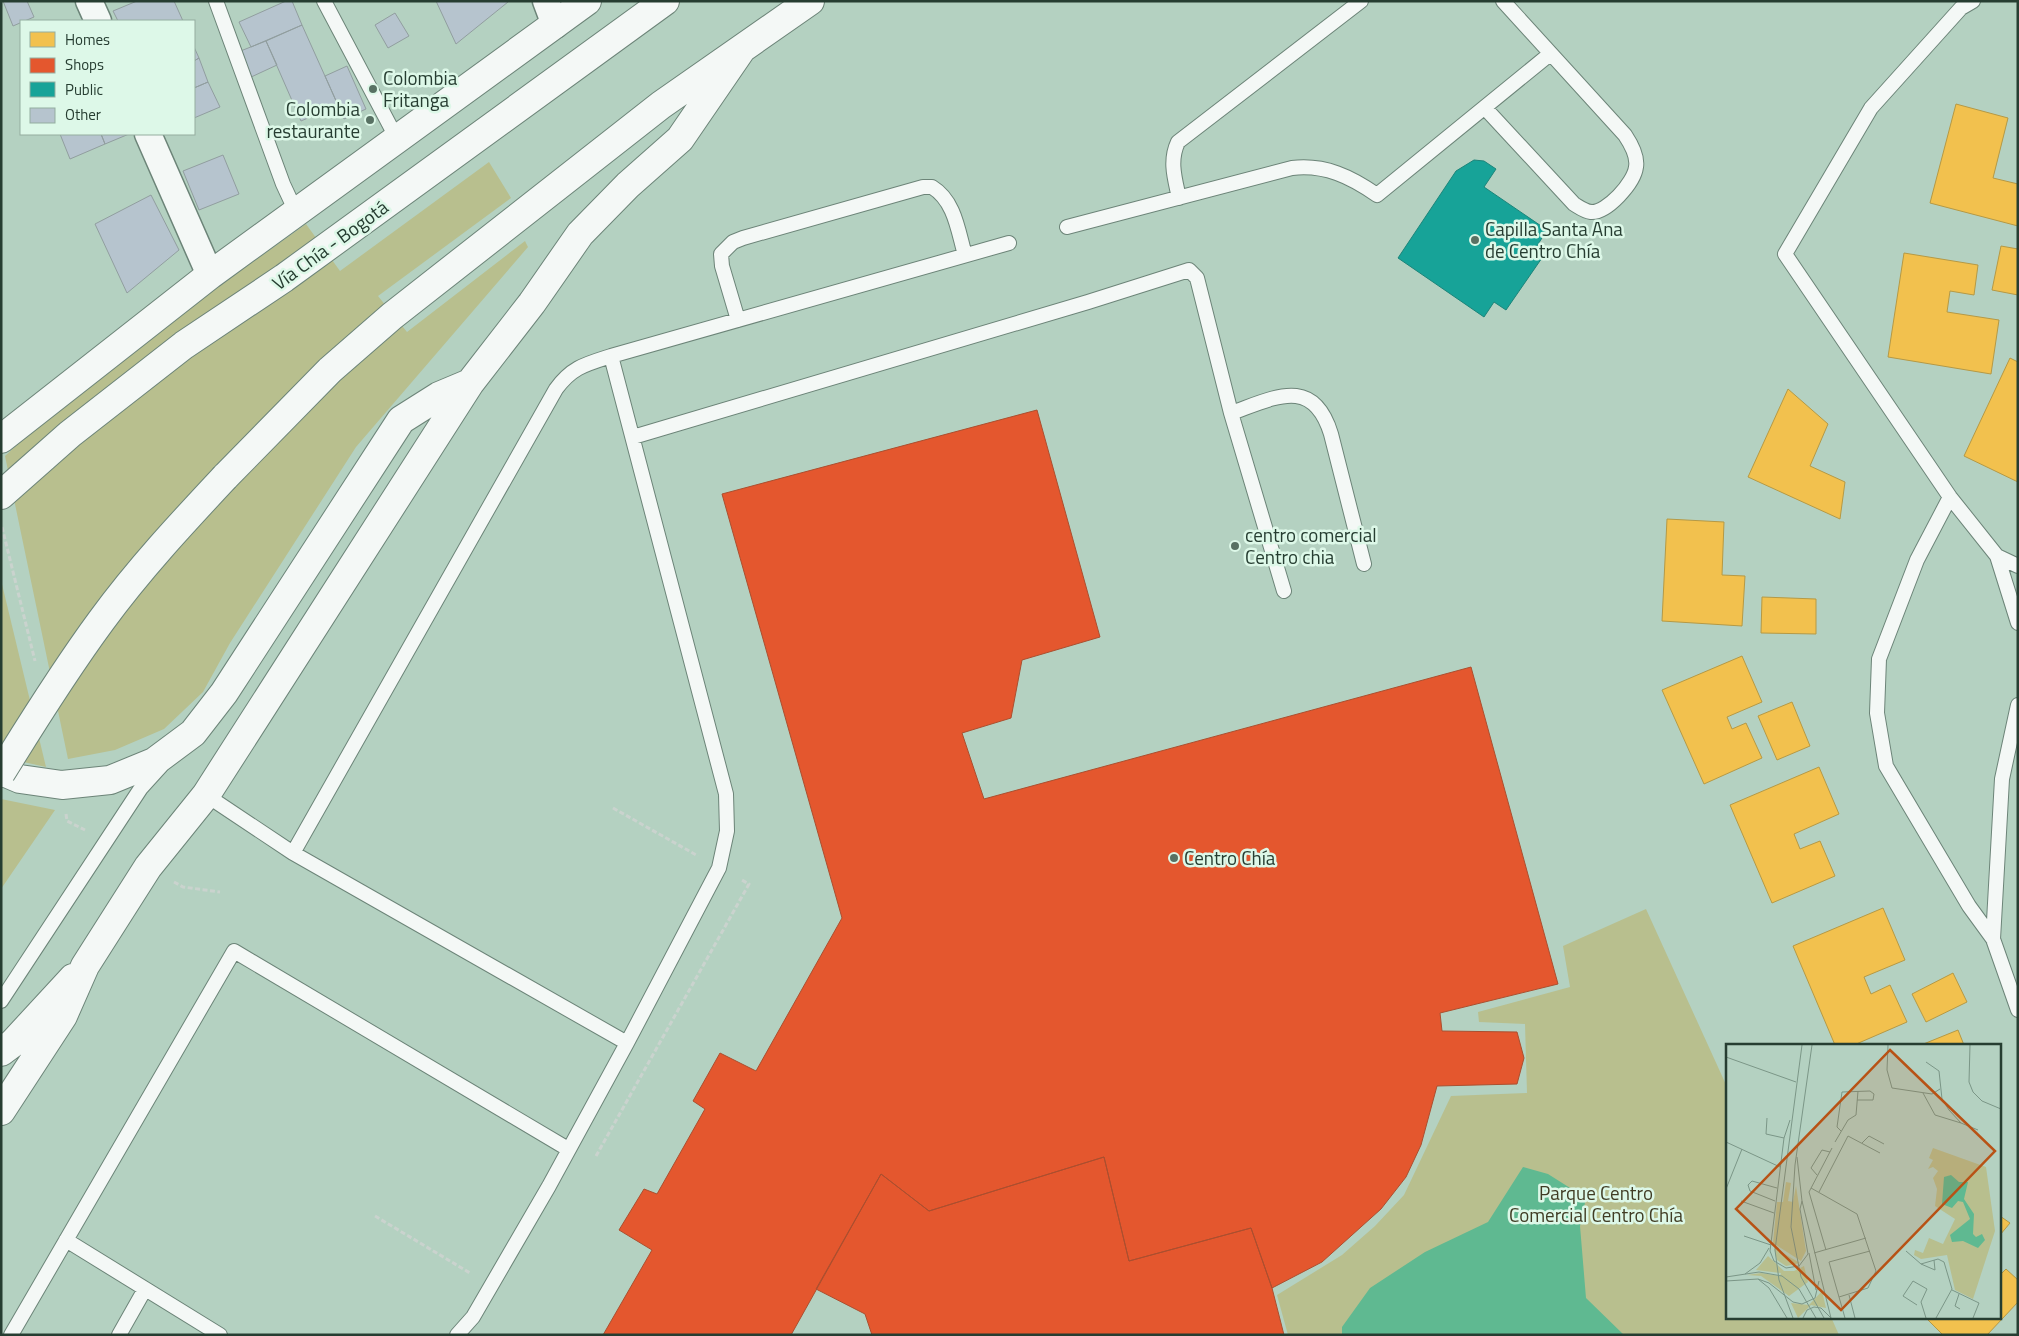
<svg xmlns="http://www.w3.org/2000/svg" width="2019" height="1336" viewBox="0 0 2019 1336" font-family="'Titillium Web',sans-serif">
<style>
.green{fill:#b8bf8e}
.water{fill:#5fb991}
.homes{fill:#f2c14e;stroke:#b59945}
.shops{fill:#e4572e;stroke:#ab4f2f}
.public{fill:#17a398;stroke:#1c8479}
.building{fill:#b6c4ce;stroke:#919e9f}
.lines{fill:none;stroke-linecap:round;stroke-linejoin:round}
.service-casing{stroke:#6c8478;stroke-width:16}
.minor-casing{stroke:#6c8478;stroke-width:29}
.trunk-casing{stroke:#6c8478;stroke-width:30}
.path{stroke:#cad3ce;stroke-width:3;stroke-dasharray:5 2.5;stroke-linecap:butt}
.service{stroke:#f4f8f6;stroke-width:14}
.minor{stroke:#f4f8f6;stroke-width:26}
.trunk{stroke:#f4f8f6;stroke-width:28}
.trunk-bridge-casing{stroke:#6c8478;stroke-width:30;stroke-linecap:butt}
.trunk-bridge{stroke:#f4f8f6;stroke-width:28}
.poi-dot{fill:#587163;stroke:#ddf8e8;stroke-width:2}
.labels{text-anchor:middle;stroke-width:5;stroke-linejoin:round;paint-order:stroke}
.poi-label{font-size:19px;fill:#263d31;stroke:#ddf8e8;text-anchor:start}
.street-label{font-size:19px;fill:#263d31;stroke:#ddf8e8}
.park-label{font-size:19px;fill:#403c24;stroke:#ddf8e8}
.inset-road{fill:none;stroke:#7b9687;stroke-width:1}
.view{fill:#b85215;fill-opacity:0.15;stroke:#b85215;stroke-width:2.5}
.inset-edge{fill:none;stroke:#263d31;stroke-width:2.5}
</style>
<rect width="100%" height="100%" fill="#b4d1c1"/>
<path class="green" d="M489,162L511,198L378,296L407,332L525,241L528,247L356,447L230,643L203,692L164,729L115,750L68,759L5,456C97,370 203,298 306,224L340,271Z
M1,580L46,767L1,757Z
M1,799L55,810L1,889Z
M1646,909L1728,1089V1317H1831L1839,1335H1288L1277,1295L1342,1255L1375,1226L1404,1195L1451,1096L1527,1093L1525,1024L1479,1022L1478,1012L1570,987L1563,946Z"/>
<path class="water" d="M1523,1167L1548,1174L1586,1198L1580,1226L1586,1298L1624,1335H1342V1327L1370,1288L1425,1252L1488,1222Z"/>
<path class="homes" d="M1956,104L2008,118L1993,178L2018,184V226L1930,203Z
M2001,246L2018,249V295L1992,290Z
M1904,253L1978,265L1974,295L1950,291L1947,312L1999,320L1991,374L1888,357Z
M2010,358L2018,362V482L1964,456Z
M1788,389L1828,424L1810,466L1845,482L1840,519L1748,477Z
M1667,519L1724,522L1722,575L1745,576L1742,626L1662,621Z
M1762,597L1816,599V634L1761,633Z
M1742,656L1762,702L1727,717L1732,729L1746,723L1762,758L1704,784L1662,690Z
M1792,702L1810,746L1777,760L1758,716Z
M1819,767L1839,814L1794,834L1800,849L1820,841L1835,876L1772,903L1730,805Z
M1883,908L1905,960L1864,977L1871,994L1890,985L1907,1022L1854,1045H1835L1793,946Z
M1953,973L1967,1002L1926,1022L1912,994Z
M1958,1030L1964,1045H1921Z
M2000,1216L2010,1223L2000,1235Z
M2006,1269L2018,1280V1302L1987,1335H1943L1925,1317H2000V1275Z"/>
<path class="shops" d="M1037,410L1100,637L1022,660L1011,718L962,733L984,799L1471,667L1558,984L1440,1013L1442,1031L1517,1032L1524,1058L1517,1084L1437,1086L1421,1145L1406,1177L1381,1209L1322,1262L1272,1288L1251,1228L1129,1261L1104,1157L929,1211L881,1174L791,1335H603L652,1250L619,1230L644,1189L657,1194L683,1148L705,1109L693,1101L720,1053L756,1071L842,918L722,494Z
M1104,1157L1129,1261L1251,1228L1272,1288L1284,1335H872L865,1314L816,1289L881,1174L929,1211Z"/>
<path class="public" d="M1474,160L1484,161L1496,169L1484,187L1547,230L1535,249L1544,255L1506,310L1494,302L1484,317L1398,258L1456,171Z"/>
<path class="building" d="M3,1H27L34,17L13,26Z
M137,1H174L183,21H118L113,11Z
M286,1H292L302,25L251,47L239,22Z
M436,1H508V2L456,44Z
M395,13L409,36L388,48L375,25Z
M302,25L338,105L301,121L266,41Z
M266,41L277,65L249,78L238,52Z
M194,47L199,58L194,61Z
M199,58L208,82L194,88V61Z
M347,66L366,109L344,119L325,76Z
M208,82L220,107L194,118V88Z
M60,134H101L105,144L70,159Z
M101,134H129L105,144Z
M223,155L239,194L199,210L183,171Z
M151,195L179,250L127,293L95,224Z"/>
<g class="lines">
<g class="service-casing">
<path id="service" d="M216,1L283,184L296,212
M324,1L397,139
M1973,1L1961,8L1871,108L1785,254L1950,497L1997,556L2018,566
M1485,108L1574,204C1579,207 1584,211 1591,212C1607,213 1634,183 1636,167C1638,156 1631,144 1625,135L1503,1
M1179,198C1175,179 1169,161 1178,142L1361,1
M1067,227L1292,168C1325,164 1351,177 1377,195L1550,54
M738,320L722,266L721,254L733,242L743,238L923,187H932C955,201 958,231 965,255
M1231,413C1274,398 1313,375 1331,434L1364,564
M633,437L1088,302L1189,270L1197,278L1231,413L1284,591
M1950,497L1917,560L1879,659L1877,713L1886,766L1969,906L1993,939
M1997,556L2018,623
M2018,705L2002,779L1993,939L2018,1010
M206,795L293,853L627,1043
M293,853L556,389C572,367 586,364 611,356L1009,243
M1,1001L141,788L161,766
M66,1240L220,1335
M11,1335L234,951L568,1149
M119,1335L145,1289
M457,1335L473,1317L549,1186L627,1043L719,868L727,831L726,794L611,356"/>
</g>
<g class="minor-casing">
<path id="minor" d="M89,1L98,21
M546,1L555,25
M148,134L210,275"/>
</g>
<g class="trunk-casing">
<path id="trunk" d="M1,439L210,275L587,1
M225,477L330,370L392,316L661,105L810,1
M1,495L70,434L184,345L284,278L665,1
M1,771L20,779L62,785L110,780L154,762L193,733L224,693L401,420L439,396L470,383
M1,1052L13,1043L73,978
M1,1111L63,1016L85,966L148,867L206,795L470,383L532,303L580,234L628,185L680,139L741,50"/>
</g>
<path class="path" d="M2,527L35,661
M613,808L698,856
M66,814L67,821L85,830
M174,882L183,887L220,892
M596,1156L749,884L740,879
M375,1216L470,1273"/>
<use href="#service" class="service"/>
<use href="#minor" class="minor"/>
<use href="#trunk" class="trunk"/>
<g class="trunk-bridge-casing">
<path id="trunk-bridge" d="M1,773C33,721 65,670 101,621C139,569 182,523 225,477"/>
</g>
<use href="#trunk-bridge" class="trunk-bridge"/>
</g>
<g class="poi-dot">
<circle cx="373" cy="89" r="5"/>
<circle cx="370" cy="120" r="5"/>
<circle cx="1475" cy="240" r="5"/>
<circle cx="1235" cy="546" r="5"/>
<circle cx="1174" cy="858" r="5"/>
</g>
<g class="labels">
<g class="poi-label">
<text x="383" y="85">Colombia<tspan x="383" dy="22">Fritanga</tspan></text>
<text x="360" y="116" text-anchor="end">Colombia<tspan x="360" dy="22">restaurante</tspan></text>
<text x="1485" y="236">Capilla Santa Ana<tspan x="1485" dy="22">de Centro Chía</tspan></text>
<text x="1245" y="542">centro comercial<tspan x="1245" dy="22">Centro chia</tspan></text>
<text x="1184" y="865">Centro Chía</text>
</g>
<g class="street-label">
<text transform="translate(330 245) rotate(-36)" y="7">Vía Chía - Bogotá</text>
</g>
<g class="park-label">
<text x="1596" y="1200">Parque Centro<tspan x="1596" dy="22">Comercial Centro Chía</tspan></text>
</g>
</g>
<g transform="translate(1726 1044)">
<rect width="275" height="275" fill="#b4d1c1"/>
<path d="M207,104L260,123L269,187L247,255L229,246L221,211L195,215L188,211L189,206L197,209L203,194L217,200L229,175L209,162L211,145L207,134L212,127L207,123L202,125L207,116L203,114ZM60,138L65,139L62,157L67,158L70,142L80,207L75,217L47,199L51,158H57ZM48,204L74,219L60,222L51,216ZM42,212L58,227H68L78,222L82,238L63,252L35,232L21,231L35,229L54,232L55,229L30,226ZM96,247L100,264L85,261L72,274L65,259L83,261Z" fill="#b8bf8e"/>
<path d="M225,131L233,138H242L238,155L248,170L247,190L250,193L256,190L259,196L252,204L237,197L226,198L224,191L244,175L237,158L232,157L226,164L216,160L218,133Z" fill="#5fb991"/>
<path class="inset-road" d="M86,1L69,121L65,183L75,233L98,274M162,1L161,26L166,44L206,50L214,45M244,1L243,38L247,48L256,57L275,65M0,13L70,38M200,18L213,27L216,55L223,66L235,79L252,86M197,49L209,71L235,79M41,74L40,90L58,94M64,76L58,94L44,207L48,217L60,224L73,222L82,210L74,165L76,157M115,87L111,83L116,48L144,47L148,50L147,56H131M0,98L54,123M109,98L122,76L130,71L132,47M136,99L143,92L158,100M71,113L76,157L105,274M91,131L85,124L96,106L104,108M85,144L131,170L150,227L142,244L113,253M0,145L16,105M93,148L122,92L154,109M15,157L48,169M49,157L24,147L22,141L26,137L51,144M18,192L45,201M100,206L83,148L106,104M180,207L195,220L212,215L218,218L226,245L210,274M83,209L90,246M88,209L140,194M195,220L209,226L208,216M19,230L34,219L43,204M0,233L33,228L56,232L73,245L90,274M32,235L43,239L67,258L76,260L89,254L93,237M0,237L32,235L43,244L61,274M226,246L253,259L247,274M233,250L229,262L234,265M123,251L129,274M191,261L177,252L187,237L201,245L195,258L200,274M67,274L53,236L49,206L76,1M77,274L81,266L88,263L95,264L105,274M119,274L103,218L144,207"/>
<path class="view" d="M164,6L269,107L115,266L10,165Z"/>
<rect width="275" height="275" class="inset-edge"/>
</g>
<rect width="2019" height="1336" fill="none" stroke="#263d31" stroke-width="5"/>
<rect x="20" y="20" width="175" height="115" fill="#ddf8e8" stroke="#94ad9f"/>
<rect x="30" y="32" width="25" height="15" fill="#f2c14e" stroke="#94ad9f"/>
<text x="65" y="45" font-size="15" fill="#263d31">Homes</text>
<rect x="30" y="58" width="25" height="15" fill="#e4572e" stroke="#94ad9f"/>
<text x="65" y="70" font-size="15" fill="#263d31">Shops</text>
<rect x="30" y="82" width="25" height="15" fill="#17a398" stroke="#94ad9f"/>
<text x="65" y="95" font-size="15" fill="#263d31">Public</text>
<rect x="30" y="108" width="25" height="15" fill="#b6c4ce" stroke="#94ad9f"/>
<text x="65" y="120" font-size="15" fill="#263d31">Other</text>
</svg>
